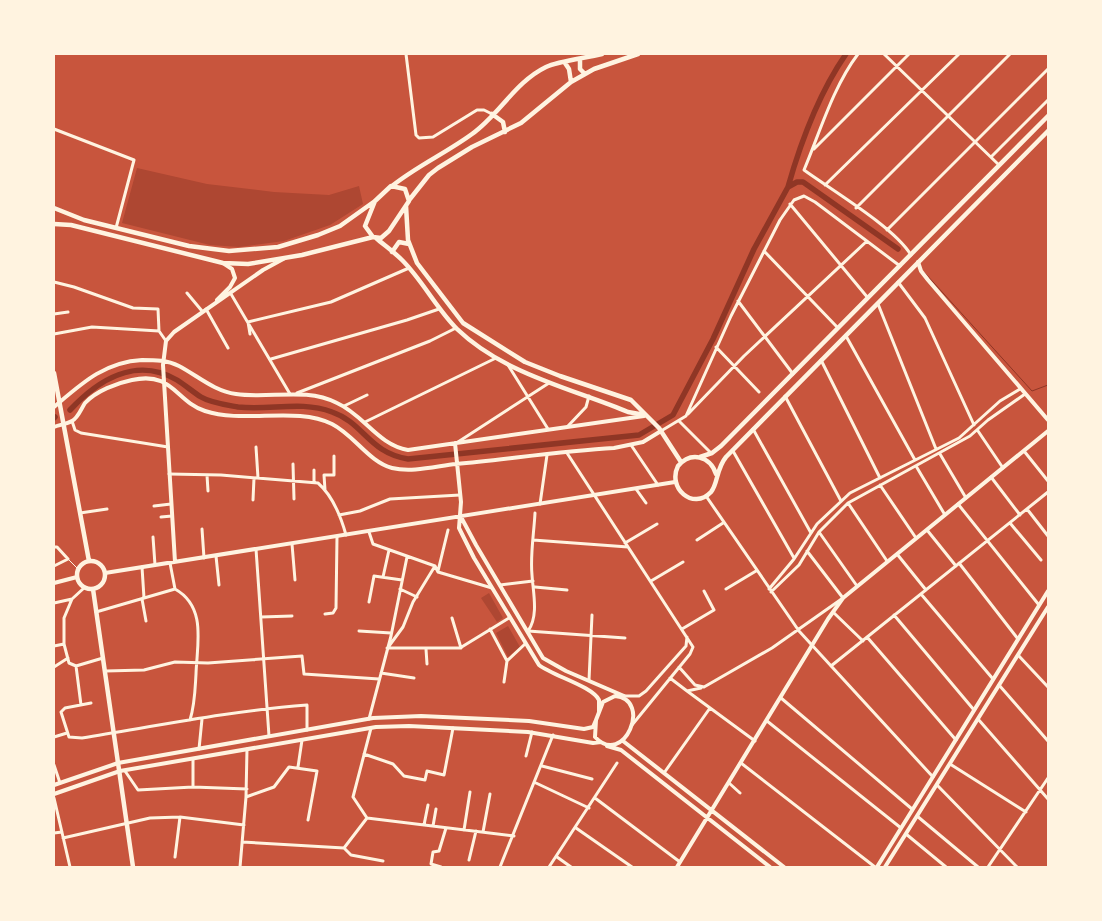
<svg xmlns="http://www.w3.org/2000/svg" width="1102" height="921" viewBox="0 0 1102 921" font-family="Raleway,sans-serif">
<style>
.green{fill:#ae4732}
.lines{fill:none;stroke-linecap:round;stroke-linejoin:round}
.stream{stroke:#8f3625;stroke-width:1}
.canal{stroke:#8f3625;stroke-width:5.5}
.service{stroke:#fff3e0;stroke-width:1}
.minor{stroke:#fff3e0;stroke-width:3}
.tertiary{stroke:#fff3e0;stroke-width:4}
.secondary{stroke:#fff3e0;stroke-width:4.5}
</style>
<rect width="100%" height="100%" fill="#c8553d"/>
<path class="green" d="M137,168L207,184L274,192L329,195L359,186L363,204L330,225L284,241L239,247L210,245L122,223Z
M489,593L503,618L497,622L481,598Z
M508,626L520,647L508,657L496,633Z"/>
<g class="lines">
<path class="stream" d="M924,272L1032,391L1048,385"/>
<path class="canal" d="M788,187C801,141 819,93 846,54
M70,410C98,380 136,356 177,380C185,385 193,392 201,397C211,403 227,405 238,407C270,411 300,400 332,412C364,423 369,453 408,459L639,435L673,415L713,339L754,249L788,187L797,182H803L898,249
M54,418L55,417"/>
<path class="service" d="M68,559L78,569"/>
<path class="minor" d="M406,54L416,135L419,138L433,137L477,110H484L492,114
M858,54C833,87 820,132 804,170C833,191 894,227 911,255
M884,54L999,165
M54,129L134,160L116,228
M814,149L909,54
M991,157L1048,100
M825,185L959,54
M790,204L868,298
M856,208L1010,54
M887,230L1048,69
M764,251L838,328
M54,282L74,287L133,308L158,309L159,331L166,341
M898,282L925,318L974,425
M187,293L202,311
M231,294L290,394
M738,301L793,374
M878,304L936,449
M206,309L228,348
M54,314L68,312
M54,334L92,327L159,331
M250,334L248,322L331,302L409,268
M846,336L915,460
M716,347L759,392
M271,359L407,320L439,309
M821,360L880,478
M508,365L548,429
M297,393L430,341L456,328
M785,396L841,501
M344,406L367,395
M688,414L744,356L867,241
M72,421L75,430L81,433L168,447
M679,421L711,453
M365,422L496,358
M568,426L586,407L589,396
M753,429L811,533
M661,431L686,416L731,316L780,220L794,200L804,196L815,202L900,266
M978,431L1003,468
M458,442L549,383
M631,445L658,485
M256,447L258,478
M733,451L794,558
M1024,451L1048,481
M567,453L693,647L690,654L632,725
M940,454L966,498
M293,464L294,499
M916,466L945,515
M169,474L221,475L318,483C333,496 341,517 346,535
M207,475L208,491
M991,477L1020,515
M314,482V470
M880,485L916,538
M636,489L646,503
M325,490L324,475H334V456
M706,496L799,631L933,777
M253,500L254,478
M848,503L887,561
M540,504L547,455
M958,504L1039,605
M154,506L171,504
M1027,509L1048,536
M80,513L107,509
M535,513C534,533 530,555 532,575C533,592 539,616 528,631L625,638
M339,515L360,511L390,499L460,495
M161,517L172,516
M1010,523L1041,560
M202,529L204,558
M927,530L956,566
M369,532L373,544L435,566L438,572L492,588
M819,532L857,586
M153,537L155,565
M533,540L628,547
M697,540L723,523
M625,543L657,524
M292,544L295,580
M54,547H57L68,559L54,566
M256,549L269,736
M897,554L926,590
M216,556L219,585
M170,563L175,589
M959,563L1018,639
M142,567L144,598
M438,571L448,530
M383,577L389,550
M651,581L683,562
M500,585L533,581
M535,587L567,590
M175,589C207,607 197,644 196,674C195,690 195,704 190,720
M400,589L417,597
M726,589L756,571
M769,589L794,559L817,524L850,493L959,438L1000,401L1020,389
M771,592L799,565L819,532L848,503L970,436L988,420L1025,394
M921,594L993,679
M142,599L146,621
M369,602L374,576L402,580
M54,603L72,599L84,588
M96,612L175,589
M833,612L863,641
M325,614L333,613L336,608L337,537
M894,615L974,710
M261,617L292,616
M452,618L461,648
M490,629L507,661
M682,629L714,610L704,591
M359,631L391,633
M867,637L956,740
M64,644L69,663L76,666L103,658
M54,646L64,644V618L72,599
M389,646L403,627L413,602L435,566
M387,648H460L509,618
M426,649L427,664
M1018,655L1048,687
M76,666L81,705
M831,666L1048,492
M54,667L68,658
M679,667L695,685L704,687L772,648L843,598L807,551
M106,671L144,670L175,662L208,663L302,656L304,674L379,679
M381,673L414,678
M670,678L687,691L701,688
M589,680L592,615
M504,682L507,661L525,644
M999,685L1048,741
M687,691L755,741
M624,696H639L646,691L686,646L687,637
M781,698L912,809
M91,703L65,708L61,712L69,737L82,738C157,726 231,711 307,705V730
M369,719L391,636L407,557
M978,719L1048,799
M767,721L901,828
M54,737L67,733
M199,749L202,719
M364,754L393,764L404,776L425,780L427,771L444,775L453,728
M526,756L532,732
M193,759V787
M741,763L875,867
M950,764L1026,812
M54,765L60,783
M542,766L592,779
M298,767L302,740
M125,771L138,790L193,787L247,789
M664,773L710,708
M536,783L589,808
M729,783L740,793
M937,785L1017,867
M246,797L274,787L289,767L317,771L308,820
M54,798L70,867
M595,798L680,862
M917,816L978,867
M367,818L514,836
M367,818L353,797L371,728
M424,825L428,805
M433,826L436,809
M576,828L632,867
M464,830L470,792
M483,832L490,794
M54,833L62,832
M906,834L946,867
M63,838L150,818L180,817L244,825
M242,842L344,848L367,818
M344,848L351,855L383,861
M175,857L180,817
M557,857L571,867
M469,860L476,831
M240,867L246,797L247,749
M441,867L431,864L433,852L439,851L446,828
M500,867L553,735
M549,867L617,763
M988,867L1048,778"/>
<path class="tertiary" d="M918,262L921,271L928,280L1048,420
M217,300L230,287L235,278L232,269L223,263
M54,407C81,384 104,362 142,360C155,360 167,360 179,366C198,376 214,391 236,394C270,399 305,387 337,403C364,415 378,445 408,450L644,416
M54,427C59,425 67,424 72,421C78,418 81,409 85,403C96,391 117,383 132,380C173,371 175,401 205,411C244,424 296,406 332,424C354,435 369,462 392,468C412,473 437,466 456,464C509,459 562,451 614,448L643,442L661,431
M455,443L461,502L459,528L474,558L539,665C553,676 592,686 599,700V712
M461,517L476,545L543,658L566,671L624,696
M175,562L163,365L166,341L174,332L263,270L285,258
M105,573L675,482
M54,583L77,577
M615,696C653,699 624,768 595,737L596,720L603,702Z
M623,741L784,867
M607,746L621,750L770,867
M54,785L118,763L373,718L421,716L529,721L584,729L593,727L596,720
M54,794L120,771L376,727L409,726L528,732L593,743L601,742
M677,867L828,619L843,598L1048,431
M877,867L1048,591
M885,867L1048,607"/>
<path class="secondary" d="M580,60V69L585,74
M565,63L569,69L571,82
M492,114L503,122L505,132
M392,186C417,166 446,153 472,134C499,115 515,82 546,67C559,61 586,58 602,54
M410,199L429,175L438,168L472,147L521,123L571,82L594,69L638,54
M406,206L408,240L417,263L463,323L525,362L560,376L631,400L659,428L681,462
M54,208L84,220L189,246L229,251L278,247L318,235L340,226L375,201
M54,224L71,225L223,263L248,264L302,255L373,237L381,238L389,231L409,201L405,189L391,186L375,201L365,226L373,237
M376,238C384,245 394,252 402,260C423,281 436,308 457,329C504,374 570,388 628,412L645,415
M392,252L399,242L409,244
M54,373L89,561
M700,457L712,453L721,446L1048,116
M716,474C710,456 691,451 678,466C667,488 693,511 711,492C718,484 716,469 726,457L1048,131
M77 575a14 14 0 1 1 28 0a14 14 0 1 1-28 0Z
M93,589L133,867"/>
</g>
<rect width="1102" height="921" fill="none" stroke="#fff3e0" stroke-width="110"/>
</svg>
